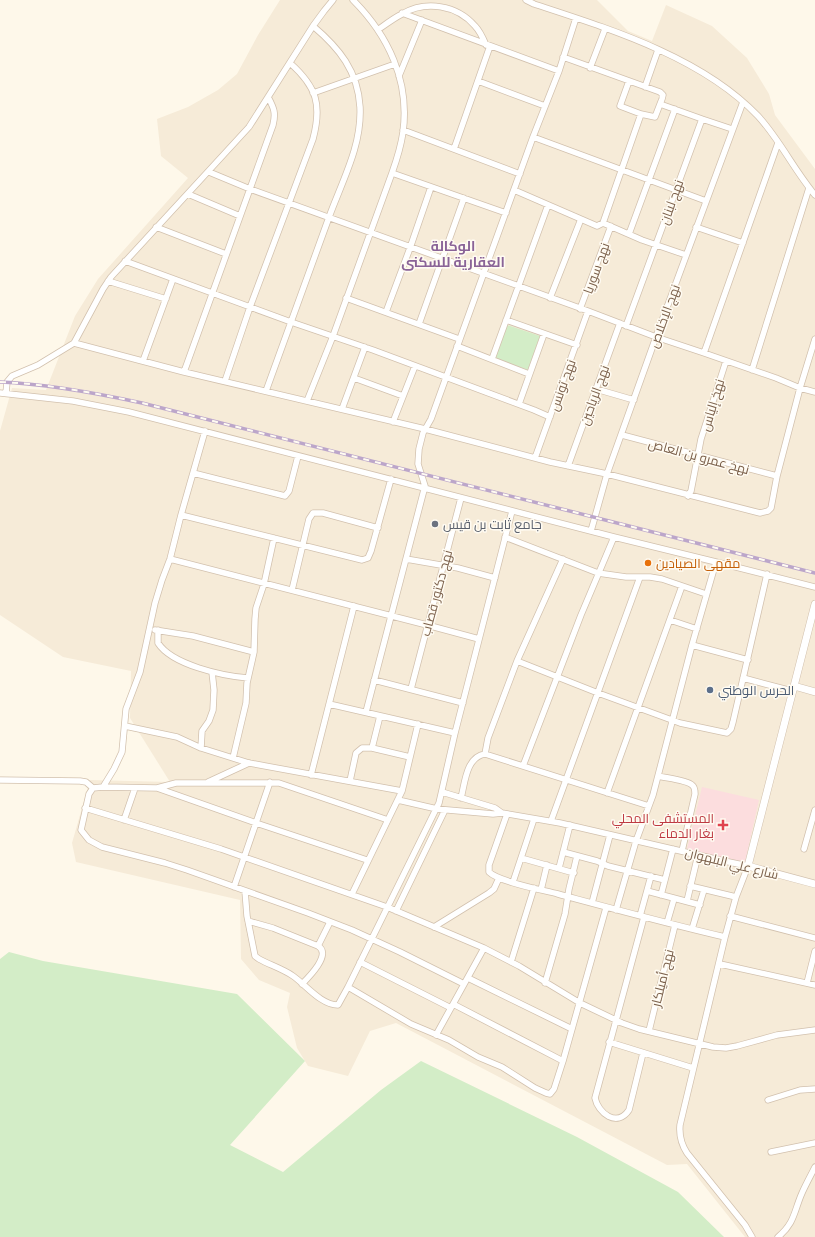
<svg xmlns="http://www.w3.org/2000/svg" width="815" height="1237" viewBox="0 0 815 1237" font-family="'Fira Sans Condensed',Cairo,sans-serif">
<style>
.residential{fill:#f6ebd8}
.medical{fill:#fcddde}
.green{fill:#d3edc7}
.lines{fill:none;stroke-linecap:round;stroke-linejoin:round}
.minor-casing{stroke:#d2c1ae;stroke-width:7}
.tertiary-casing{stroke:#d2c1ae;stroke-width:8}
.minor{stroke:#fff;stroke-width:5.5}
.tertiary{stroke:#fff;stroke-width:7}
.rail-casing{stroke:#bca6ca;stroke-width:3.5}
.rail{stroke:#fffbf2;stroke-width:2;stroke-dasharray:6;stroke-linecap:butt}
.worship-dot{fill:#6b7280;stroke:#fffbf2;stroke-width:1.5}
.food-dot{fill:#e8710a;stroke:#fffbf2;stroke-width:1.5}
.service-dot{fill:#5c6f8a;stroke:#fffbf2;stroke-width:1.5}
.health-dot{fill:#e0444e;stroke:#fffbf2;stroke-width:1.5}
.labels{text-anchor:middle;stroke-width:3;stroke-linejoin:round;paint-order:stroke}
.street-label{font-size:13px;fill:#7b604b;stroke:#fffbf2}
.worship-label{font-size:13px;fill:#5b616d;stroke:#fffbf2;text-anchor:start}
.food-label{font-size:13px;fill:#c56008;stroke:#fffbf2;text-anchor:start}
.service-label{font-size:13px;fill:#4e5e75;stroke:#fffbf2;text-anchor:start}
.health-label{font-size:13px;fill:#be3a42;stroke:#fffbf2;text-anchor:end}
.neighbourhood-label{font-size:14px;font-weight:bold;fill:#8a6397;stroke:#fffbf2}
</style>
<rect width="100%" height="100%" fill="#fef8ea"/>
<path class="residential" d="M280,0H597L628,31L652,41L666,5L712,26L747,58L769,94L775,115L815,169V1237H745L687,1164L667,1165L396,1023L370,1031L348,1076L308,1066L297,1048L287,1007L290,993L259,980L241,959L240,900L76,862L72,843L90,780L170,782L130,718L131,671L63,657L0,615V431L12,388L46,390L75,316L98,279L188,178L161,156L157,119L188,107L218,90L237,74L258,35Z"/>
<path class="medical" d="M702,787L759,800L744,867L687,849Z"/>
<path class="green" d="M507,325L540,336L528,370L495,358Z
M9,952L43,961L237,994L305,1061L230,1145L283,1172L381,1090L421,1061L577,1137L678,1192L724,1237H0V959Z"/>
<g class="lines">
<g class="minor-casing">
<path id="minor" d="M526,0L534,4C610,29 702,57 758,116C780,140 794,170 815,195
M402,13L559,71
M379,29C386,24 394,18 402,14C426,0 457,5 475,26C480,31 483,38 486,45
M563,57L660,92L663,95L662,99L655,117L641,114L620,106L629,81
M590,68L605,29
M399,76L422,20
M478,81L545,106
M645,87L658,50
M313,93L395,64
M702,119L732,129
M403,130L520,174
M533,137L706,201
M454,149L490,46
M209,172L250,189L588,311L656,337L704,353L776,378L800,388L815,392
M392,173L506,213
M514,190L597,226L603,223L642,240L686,255
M188,194L240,216
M603,223L641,114
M156,227L226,254
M696,227L743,243
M629,234L675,109
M125,261L291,322L373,350L534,410L550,417
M108,281L166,299
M346,298L459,339
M550,298L581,219
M580,309L611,226
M386,312L410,248L431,187
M506,320L577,345
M419,324L464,198
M626,326L702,119L660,104
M74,343L184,372L425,429L550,462L607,474L760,513L768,511L771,508L777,476L800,388L815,339
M457,346L529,374
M704,353L778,143
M492,359L548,205
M143,361L173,279
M752,370L809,188
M184,372L273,125C276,113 274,108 268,97
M354,378L403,396
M225,381L250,307L313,139C322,105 317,87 290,63
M596,389L634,400
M266,391C287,334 307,277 328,220C341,183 362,147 360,107C358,71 339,48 313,26
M0,393L73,401L129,412L614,537L716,562L815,587
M6,393L7,382L12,376L38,365L74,343L103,289L111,277L249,127L313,26L324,11L333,0
M307,401L333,336L392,173C397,159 401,146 403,132C410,81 388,35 353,0
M519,404L544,334
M342,409L365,347
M393,422L415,366
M622,435L777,476
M535,458L588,311
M568,466L620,323
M193,473L285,496L289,491L298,456
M688,496L691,491L701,439L726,361
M181,515L362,560L368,558L371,551L391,479
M591,531L607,474L656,337L743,102
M505,537L598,573L626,577H650L662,579L706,594
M170,559L427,625L479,639
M406,559L458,568L495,578
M292,590L309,519L313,513H323L378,528
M670,620L697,629
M155,630L193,636L254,652
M158,630V643C172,665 223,676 248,678
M692,645L748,660
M517,661L598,693L680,723L727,733L731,729L733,722L767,574
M743,678L792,691
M374,680L463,703
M411,689L461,498
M329,704L455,733
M366,712L425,486L418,464L419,449L423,433L431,419L533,137L559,71L576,18
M125,726L177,737L201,748L249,763L402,791
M201,748L202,731L209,721L213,710L214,690L212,672
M372,748L380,716
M485,754L488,738L517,661L563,559
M233,758L246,703L247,683L254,652L255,619L256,608L264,584L274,538
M523,766L581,615L614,537
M311,775L354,606
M658,776C666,778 687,780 692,785C695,787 695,791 695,794L682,851
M0,780L80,781L86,782L93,788
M350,781L356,753L362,748H372L410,757
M208,782L249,763
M103,787L114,769L122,752L126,709L140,672L155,603L162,580L170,559L181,515L205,431
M157,788L176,783H279L388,820
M442,792L495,808L502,813
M607,793L682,586
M461,798C465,783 466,757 485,754L649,806
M398,800L437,809L493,814L502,813L560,823L724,861L748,866L736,897L725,937L680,1125C679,1136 681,1144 687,1153L745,1225L752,1237
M85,808L221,849L387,907L484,948L519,966L580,1003L622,1023L639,1029L713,1047L726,1048L737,1046L777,1035L815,1030
M507,814L489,865V872C499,882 543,890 558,894C614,909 669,924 725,937
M124,820L135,788
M551,821L640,577
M804,849L815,810
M563,852L597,861L608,866L665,880
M521,858L574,873
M367,860L256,823L157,788L103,787L93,788L89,794L81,830L89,840L102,847L165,863L187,870L308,913L352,930L400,952L464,984
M559,868L570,825
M513,882L534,819
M690,886L736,897
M234,887L270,782
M541,890L547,865
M245,891L247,916L255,956L259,959C270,965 283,969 293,976C306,985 321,1005 338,1005L348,987L439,803L455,733L512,511
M647,891L700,905
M352,894L402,791L418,724
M661,895L673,849
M687,901L698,855
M592,903L610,835
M616,910L636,841L653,795L692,645L716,562
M396,911L445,810
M640,916L651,876
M730,916L815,938
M248,921L273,928L318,946C332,954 309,977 302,984
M667,923L674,899
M434,927L489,893L494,889L499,878
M692,929L704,890
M318,946L330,922
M360,962L451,1008
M511,962L534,888
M720,964L815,985
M468,978L572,1029
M545,983L565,914L569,889L577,856
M807,983L815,951
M348,987L411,1024L449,1040L478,1057L502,1067L535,1088L546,1093L550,1094L554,1089L563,1061L606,908
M453,1004L563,1061
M649,1031L675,925
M436,1035L484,948
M609,1042L693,1068
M643,1053L629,1110C617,1128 598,1113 595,1098L644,917
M768,1100L800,1090L815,1089
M771,1152L815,1143
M778,1237C795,1223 794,1211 802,1193C806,1184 811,1175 815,1167"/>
</g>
<g class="tertiary-casing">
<path id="tertiary" d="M815,604L748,866L815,884
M794,686L815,692"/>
</g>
<use href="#minor" class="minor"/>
<use href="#tertiary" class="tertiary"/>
<g class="rail-casing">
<path id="rail" d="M0,382C48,384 96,393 142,403L815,573"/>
</g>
<use href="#rail" class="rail"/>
</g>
<circle class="worship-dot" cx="435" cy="524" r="4"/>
<circle class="food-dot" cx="648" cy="563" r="4"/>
<circle class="service-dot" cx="710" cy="690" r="4"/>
<path class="health-dot" d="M721 819h4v4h4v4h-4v4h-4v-4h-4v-4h4z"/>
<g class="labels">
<g class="street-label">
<text transform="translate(671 202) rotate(-70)" y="5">نهج لبنان</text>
<text transform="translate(596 268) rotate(-70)" y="5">نهج سوريا</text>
<text transform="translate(664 316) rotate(-70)" y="5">نهج الإخلاص</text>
<text transform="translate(562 385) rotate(-70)" y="5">نهج تونس</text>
<text transform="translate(594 395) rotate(-70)" y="5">نهج الرياحين</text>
<text transform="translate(712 405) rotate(-73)" y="5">نهخ إلياس</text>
<text transform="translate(699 456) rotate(15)" y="5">نهخ عمرو بن العاص</text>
<text transform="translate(436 593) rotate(-75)" y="5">نهج دكتور قصاب</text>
<text transform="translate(732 863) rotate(14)" y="5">شارع علي البلهوان</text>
<text transform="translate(662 978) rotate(-76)" y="5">نهج أميلكار</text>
</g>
<g class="worship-label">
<text x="443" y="529">جامع ثابت بن قیس</text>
</g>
<g class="food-label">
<text x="656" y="568">مقهى الصيادين</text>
</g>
<g class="service-label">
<text x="718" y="695">الحرس الوطني</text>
</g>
<g class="health-label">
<text x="714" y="823">المستشفى المحلي<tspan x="714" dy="15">بغار الدماء</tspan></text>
</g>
<g class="neighbourhood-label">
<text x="453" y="251">الوكالة<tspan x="453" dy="16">العقارية للسكنى</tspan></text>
</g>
</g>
</svg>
